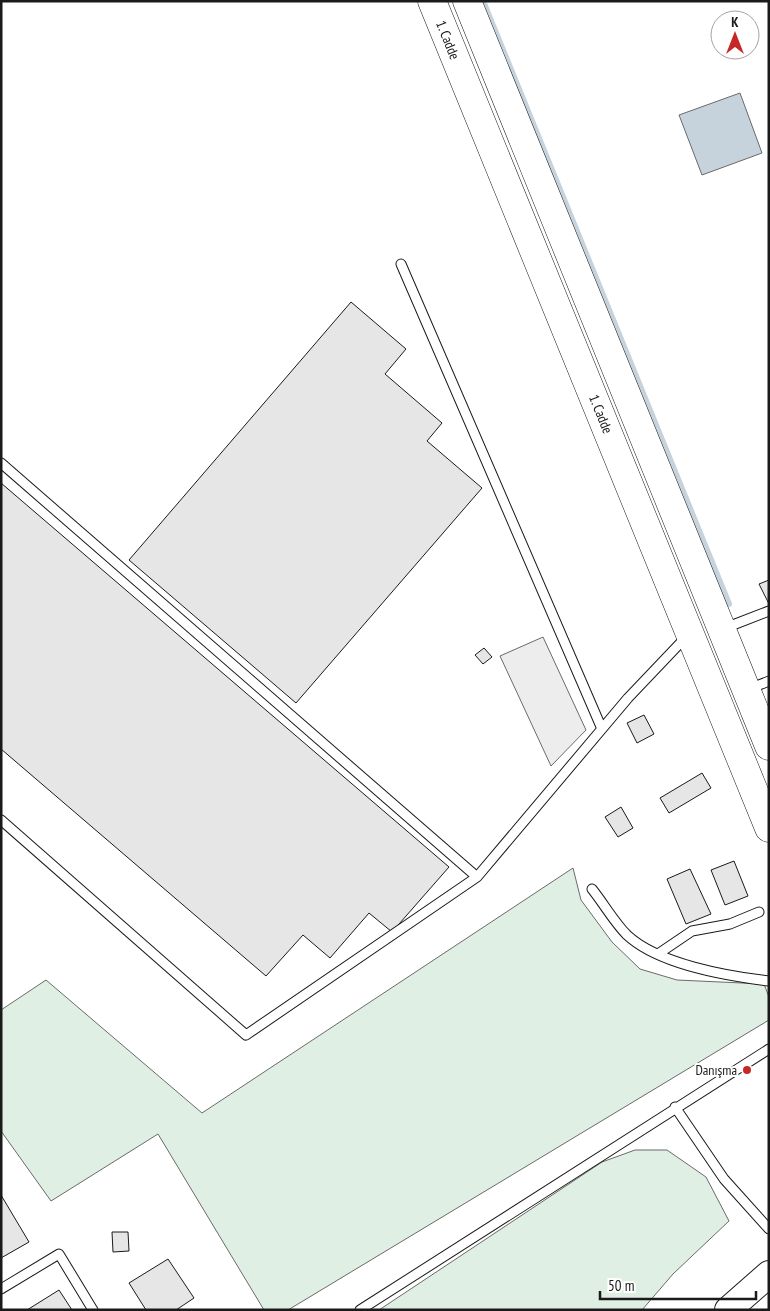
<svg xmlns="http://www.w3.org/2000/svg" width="770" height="1311" viewBox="0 0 770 1311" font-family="'PT Sans Narrow',sans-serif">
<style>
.green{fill:#e0efe3;stroke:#6a6a6a}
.parking{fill:#ededed;stroke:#6a6a6a}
.water{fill:#c6d2dc;stroke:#6a6a6a}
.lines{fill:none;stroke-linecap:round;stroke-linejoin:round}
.stream{stroke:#c6d2dc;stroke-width:6}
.building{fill:#e6e6e6;stroke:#1a1a1a}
.service-casing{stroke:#1a1a1a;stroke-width:11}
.secondary-casing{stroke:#1a1a1a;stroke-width:28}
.primary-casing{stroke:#1a1a1a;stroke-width:29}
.service{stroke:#fff;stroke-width:9}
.secondary{stroke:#fff;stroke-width:26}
.primary{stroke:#fff;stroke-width:28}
.poi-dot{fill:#c62828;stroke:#fff;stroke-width:2}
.labels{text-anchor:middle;stroke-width:4;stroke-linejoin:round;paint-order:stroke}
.street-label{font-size:14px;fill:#1a1a1a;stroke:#fff}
.poi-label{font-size:14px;fill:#1a1a1a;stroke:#fff;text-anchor:end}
</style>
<rect width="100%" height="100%" fill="#fff"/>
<path class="green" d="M573,868L581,900L612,942L640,969L677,980L764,984L769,997V1020L288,1310H264L158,1134L51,1201L1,1131V1010L46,980L202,1113Z
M635,1150H667L706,1177L729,1221L673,1274L642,1310H379L602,1162Z"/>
<path class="parking" d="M543,637L586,730L551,766L500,656Z"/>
<path class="water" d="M740,93L762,153L702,175L679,115Z"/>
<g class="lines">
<path class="stream" d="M483,1L729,604"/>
</g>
<path class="building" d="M351,302L406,349L385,374L442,423L427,441L482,488L296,703L129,560Z
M1,483L449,867L392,932L369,913L330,958L303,935L266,976L1,749Z
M769,580V604L759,584Z
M484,648L492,657L483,664L475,655Z
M644,715L654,734L637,743L627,723Z
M702,773L711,788L669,813L660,798Z
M621,807L633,828L618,837L605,817Z
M734,861L748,896L725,905L711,870Z
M690,869L711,914L686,924L667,879Z
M1,1195L29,1242L1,1258Z
M112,1232H128L129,1251L113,1252Z
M168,1259L194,1298L176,1310H146L129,1283Z
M59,1290L72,1310H27Z"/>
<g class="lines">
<g class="service-casing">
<path id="service" d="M401,264L602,729
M1,463L477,877
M725,628L769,611
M749,689L769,681
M1,820L246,1035L477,877L628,698L687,636
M592,889C604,904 614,922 627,935C658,964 727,976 769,981
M658,954L692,931L730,924L759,912
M675,1107L724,1179L769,1229
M1,1289L59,1254L93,1310
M360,1310L769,1049"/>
</g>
<g class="secondary-casing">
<path id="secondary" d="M728,1310L769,1274"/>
</g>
<g class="primary-casing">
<path id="primary" d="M432,1L769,828
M467,1L769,746"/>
</g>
<use href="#service" class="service"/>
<use href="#secondary" class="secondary"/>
<use href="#primary" class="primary"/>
</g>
<circle class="poi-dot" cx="747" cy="1070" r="5"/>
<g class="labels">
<g class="street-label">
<text transform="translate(448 40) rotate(68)" y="5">1. Cadde</text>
<text transform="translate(601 414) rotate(68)" y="5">1. Cadde</text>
</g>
<g class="poi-label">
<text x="737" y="1075">Danışma</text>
</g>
</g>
<rect width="770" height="1311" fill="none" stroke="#1a1a1a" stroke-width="5"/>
<g transform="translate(735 35)"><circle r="24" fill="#ffffff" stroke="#a3a3a3"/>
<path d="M0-4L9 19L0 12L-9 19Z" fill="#c62828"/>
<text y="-8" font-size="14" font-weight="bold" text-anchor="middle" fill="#1a1a1a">K</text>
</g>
<path d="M600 1291v8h156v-8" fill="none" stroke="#1a1a1a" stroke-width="2.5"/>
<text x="608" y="1291" font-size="15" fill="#1a1a1a" stroke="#ffffff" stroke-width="4" paint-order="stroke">50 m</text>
</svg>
